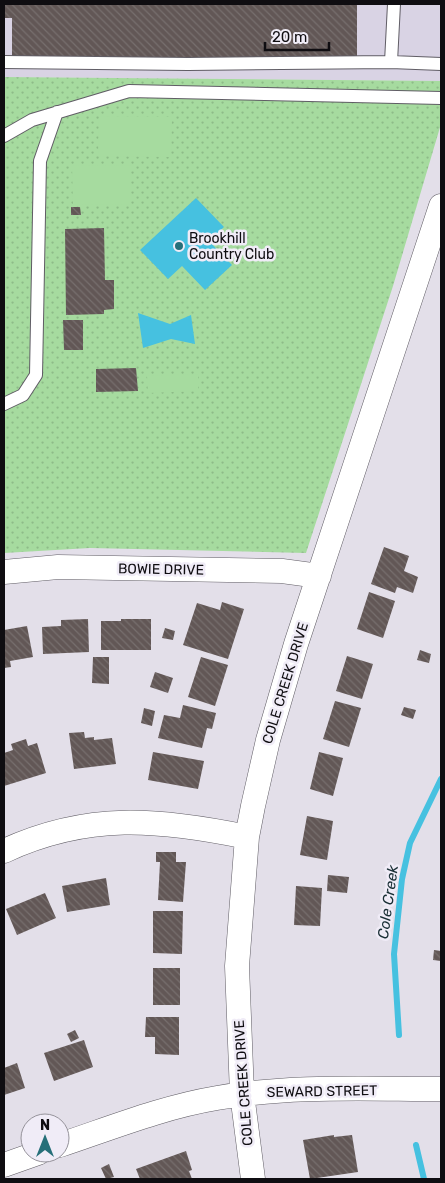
<svg xmlns="http://www.w3.org/2000/svg" width="445" height="1183" viewBox="0 0 445 1183" font-family="Rubik,sans-serif">
<style>
.built{fill:#d9d3e4}
.park{fill:url(#park-dots)}
.garden{fill:#a6db9f}
.water{fill:#46c1e0}
.lines{fill:none;stroke-linecap:round;stroke-linejoin:round}
.stream{stroke:#46c1e0;stroke-width:6}
.building{fill:url(#building-back-hatch)}
.service-casing{stroke:#605d65;stroke-width:14}
.minor-casing{stroke:#605d65;stroke-width:25}
.service{stroke:#fff;stroke-width:12}
.minor{stroke:#fff;stroke-width:24}
.poi-dot{fill:#266f79;stroke:#f0ecf7;stroke-width:2}
.labels{text-anchor:middle;stroke-width:5;stroke-linejoin:round;paint-order:stroke}
.poi-label{font-size:14px;fill:#0f0d11;stroke:#f0ecf7;text-anchor:start}
.street-label{font-size:14px;fill:#0f0d11;stroke:#f0ecf7}
.water-label{font-size:15px;font-style:italic;fill:#1a2f35;stroke:#f0ecf7}
</style>
<defs>
<pattern id="park-dots" width="8" height="8" patternUnits="userSpaceOnUse" patternTransform="scale(1.25)"><rect width="8" height="8" fill="#a6db9f"/><path d="M2 2h.1M6 6h.1" fill="none" stroke="#8ebb88" stroke-width="1.8" stroke-linecap="round"/></pattern>
<pattern id="building-back-hatch" width="6" height="6" patternUnits="userSpaceOnUse" patternTransform="scale(1.25)"><rect width="6" height="6" fill="#625756"/><path d="M-1 5l2 2M0 0l6 6M5-1l2 2" fill="none" stroke="#776f6e"/></pattern>
</defs>
<rect width="100%" height="100%" fill="#e3dfe9"/>
<path class="built" d="M4,4H441V81L4,77Z"/>
<path class="park" d="M4,77L441,81V124L393,286L306,553L90,548L4,553Z"/>
<path class="garden" d="M99,116L172,117L171,157L98,156Z
M131,165V204L73,205L72,166Z
M198,374V391L148,393L147,376Z"/>
<path class="water" d="M196,198L224,227L209,241L232,265L205,290L182,266L168,279L140,250Z
M138,313L170,324L191,315L195,344L171,339L143,348Z"/>
<g class="lines">
<path class="stream" d="M399,1035L394,954L402,879L410,843L441,779
M416,1145L424,1179"/>
</g>
<path class="building" d="M4,4H357V57H12V18H4Z
M71,207H80L81,215H71Z
M104,228L105,280H114V309L104,310V314L66,315L65,229Z
M63,320H83V350H64Z
M136,368L138,391L96,392V369Z
M384,547L409,556L404,571L418,577L413,593L397,587L395,593L371,584Z
M369,592L395,601L383,638L357,629Z
M222,602L244,609L228,659L183,645L197,603L220,610Z
M88,619L89,652L43,654L42,627L61,626V620Z
M121,619H151V650H101V621H121Z
M27,626L33,657L10,661L11,667L4,668V630Z
M165,628L175,631L173,640L162,638Z
M420,650L431,654L429,663L417,660Z
M347,656L373,664L362,699L336,691Z
M93,657H109V684L92,683Z
M201,657L228,665L215,706L188,697Z
M155,672L173,678L168,693L150,687Z
M335,701L361,708L349,747L323,739Z
M183,705L216,713L212,729L207,728L202,748L158,738L164,715L180,718Z
M404,707L416,710L413,719L401,715Z
M144,708L155,711L152,726L141,723Z
M84,732L85,738L94,737V740L112,738L116,764L74,769L69,733Z
M26,739L28,746L37,743L46,773L4,786V753L13,750L11,744Z
M153,752L204,761L198,789L148,780Z
M319,752L343,758L333,796L310,789Z
M307,816L333,821L327,860L300,855Z
M156,852H176V862H186L183,902L158,900L160,862H156Z
M328,875L349,877L347,893L327,891Z
M106,878L110,905L67,912L62,886Z
M296,886L322,888L320,926L294,925Z
M45,893L56,918L17,935L6,909Z
M153,911H183L182,954L153,953Z
M434,950L441,951V961L433,960Z
M153,968H180V1005H153Z
M146,1017H179V1055L155,1054V1037H145Z
M75,1030L79,1038L71,1042L67,1034Z
M84,1040L93,1067L54,1081L44,1053Z
M17,1063L25,1088L4,1095V1068Z
M334,1135V1137L352,1135L358,1172L310,1179L303,1140Z
M186,1151L192,1170L189,1171L192,1179H140L136,1169Z
M109,1164L114,1177L106,1179L101,1168Z"/>
<g class="lines">
<g class="service-casing">
<path id="service" d="M394,4L391,62L441,64
M4,62L188,64L391,62
M4,136L32,120L129,91L441,98
M4,404L23,395L36,375L40,161L57,112"/>
</g>
<g class="minor-casing">
<path id="minor" d="M4,572L58,567L282,571L319,576
M4,851C88,812 159,819 247,837
M60,1145C111,1128 163,1107 217,1098C290,1085 367,1089 441,1089
M4,1165L38,1153
M253,1179L242,1094L237,966L247,837L253,806L268,740L296,644L441,206"/>
</g>
<use href="#service" class="service"/>
<use href="#minor" class="minor"/>
</g>
<circle class="poi-dot" cx="179" cy="246" r="5"/>
<g class="labels">
<g class="poi-label">
<text x="189" y="243">Brookhill<tspan x="189" dy="16">Country Club</tspan></text>
</g>
<g class="street-label">
<text transform="translate(161 569) rotate(1)" y="5">BOWIE DRIVE</text>
<text transform="translate(285 683) rotate(-73)" y="5">COLE CREEK DRIVE</text>
<text transform="translate(243 1083) rotate(-94)" y="5">COLE CREEK DRIVE</text>
<text transform="translate(322 1091) rotate(-1)" y="5">SEWARD STREET</text>
</g>
<g class="water-label">
<text transform="translate(388 902) rotate(-82)" y="5">Cole Creek</text>
</g>
</g>
<rect width="445" height="1183" fill="none" stroke="#0f0d11" stroke-width="10"/>
<g transform="translate(45 1138)"><circle r="24" fill="#f0ecf7" stroke="#96939b"/>
<path d="M0-4L9 19L0 12L-9 19Z" fill="#266f79"/>
<text y="-8" font-size="14" font-weight="bold" text-anchor="middle" fill="#0f0d11">N</text>
</g>
<path d="M265 42v8h64v-8" fill="none" stroke="#0f0d11" stroke-width="2.5"/>
<text x="272" y="42" font-size="15" fill="#0f0d11" stroke="#f0ecf7" stroke-width="4" paint-order="stroke">20 m</text>
</svg>
